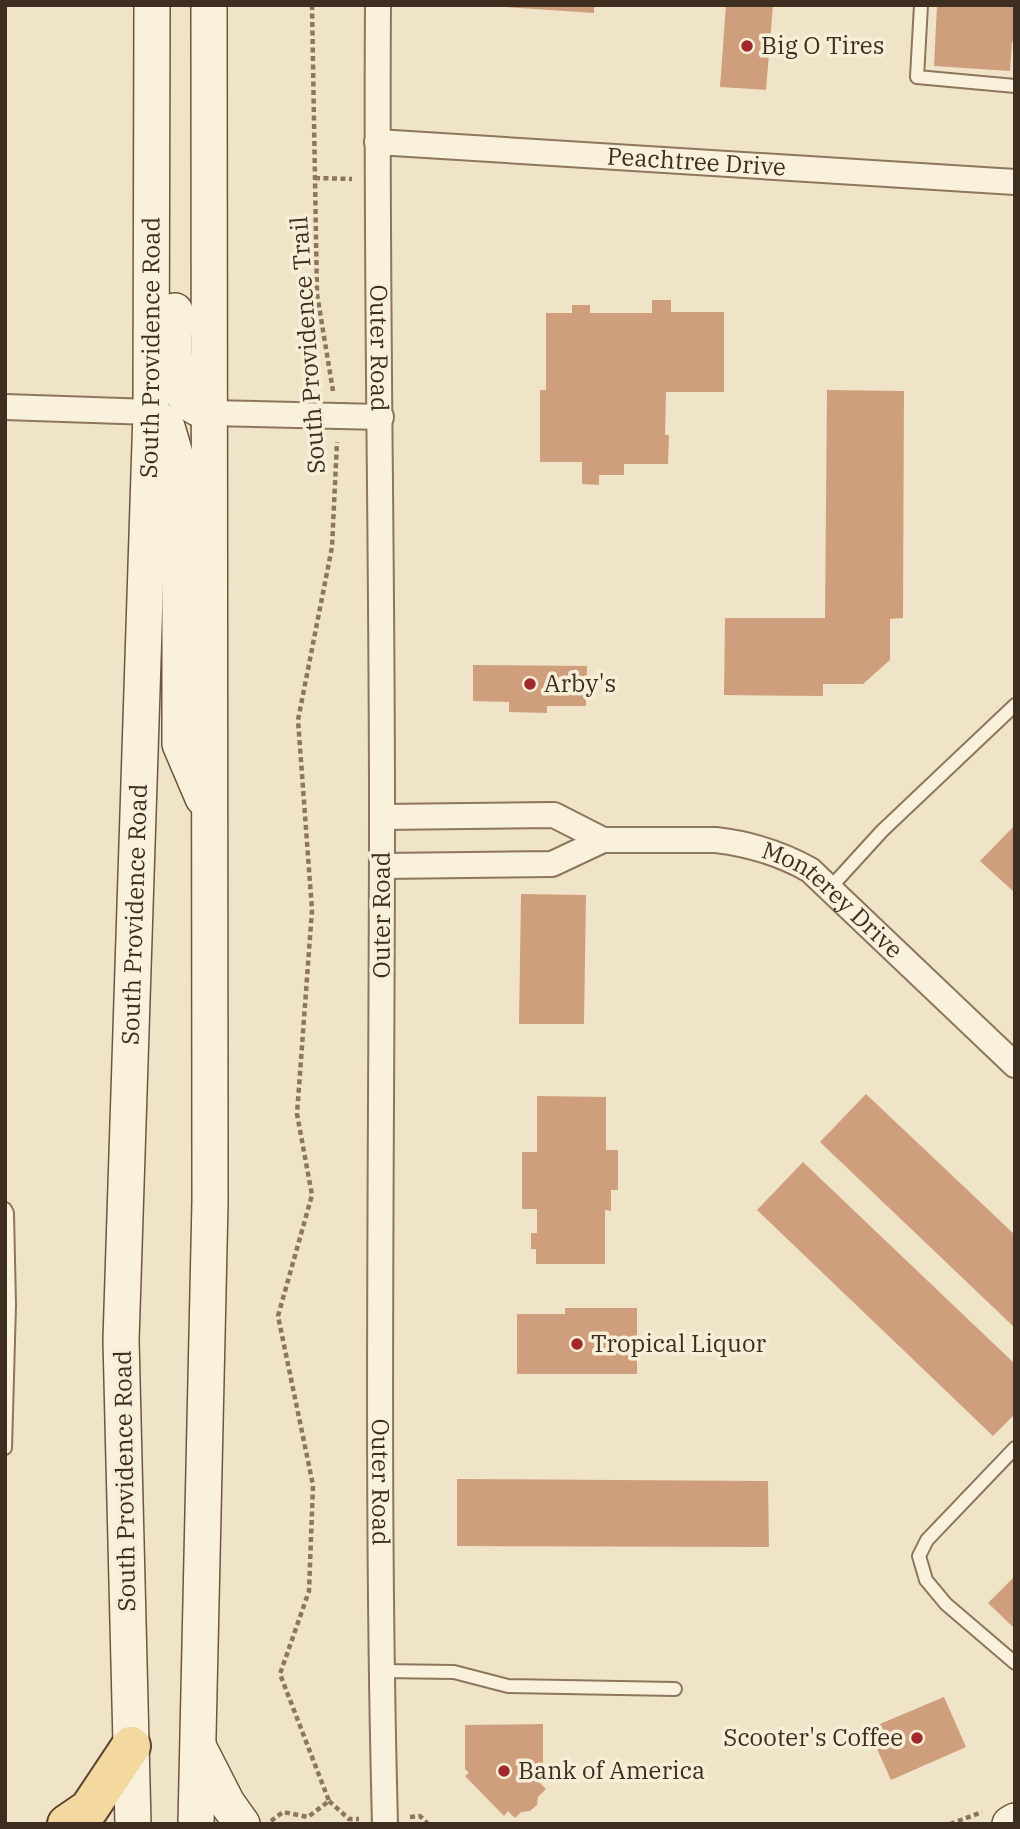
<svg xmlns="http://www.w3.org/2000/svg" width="1020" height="1829" viewBox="0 0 1020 1829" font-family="'IBM Plex Serif',serif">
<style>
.building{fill:#cf9f7d}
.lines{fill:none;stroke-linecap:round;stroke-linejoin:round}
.service-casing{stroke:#8d765c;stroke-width:16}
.minor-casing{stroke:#8d765c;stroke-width:28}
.secondary-casing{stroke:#6f573f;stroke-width:38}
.primary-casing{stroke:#5b4430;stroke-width:42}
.path{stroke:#8d765c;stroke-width:4.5;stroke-dasharray:5 3.5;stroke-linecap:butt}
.service{stroke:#faf1dc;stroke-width:12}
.minor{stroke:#faf1dc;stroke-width:24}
.secondary{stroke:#faf1dc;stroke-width:35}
.primary{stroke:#f3d9a0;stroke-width:38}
.poi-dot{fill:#9e2a2b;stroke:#f7eed8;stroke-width:2.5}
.labels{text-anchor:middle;stroke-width:7;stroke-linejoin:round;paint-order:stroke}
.poi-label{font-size:24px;fill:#3d2e20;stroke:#f7eed8;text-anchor:start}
.street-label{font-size:24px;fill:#3d2e20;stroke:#f7eed8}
</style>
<rect width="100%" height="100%" fill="#f0e4c8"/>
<path class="building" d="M506,5H594V13L506,7Z
M726,5H773L766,90L720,87Z
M937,5H1015V42H1012L1010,71L934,66Z
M652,300H671V312H724V392H666L665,435H669L668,464H624V475H599V485L582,484V462H540V390H546V313H572V305H590V313H652Z
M827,390L904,391L903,618L890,619V660L863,684H823V696L724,695L725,618H825Z
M473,665L587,666L586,706H547V713L509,712V702L473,701Z
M1015,825V893L980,861Z
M521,894L586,895L584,1024H519Z
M866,1094L1015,1235V1328L820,1142Z
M537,1096L606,1097V1150H618V1190H611V1211L605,1210V1264H536V1249H531V1233H537V1209H522V1152H537Z
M803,1162L1015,1364V1414L993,1436L757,1210Z
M565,1308H637V1374H517V1314H565Z
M457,1479L768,1481L769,1547L457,1546Z
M1015,1576V1629L988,1603Z
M944,1697L966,1747L891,1780L868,1729Z
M543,1724V1768L538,1773L543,1777L539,1782L546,1789L538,1797L537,1805L530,1811L521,1812L515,1818L508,1811L504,1816L465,1776L469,1773L465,1769V1725Z"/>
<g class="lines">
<g class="service-casing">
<path id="service" d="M921,5L917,77L1015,86
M830,888L882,831L1015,705
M5,1209L7,1213L9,1305L5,1448
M1015,1448L927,1540L919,1556L926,1580L946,1604L1015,1663
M381,1671L454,1672L508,1686L675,1689"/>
</g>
<g class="minor-casing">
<g id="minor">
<path id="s1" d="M378,5C376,273 382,541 382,809C382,1148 376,1486 385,1824"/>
<path id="s2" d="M377,142L1015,182"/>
<path d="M5,407L151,412"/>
<path d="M208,413L381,417"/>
<path d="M382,817L554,815L603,840"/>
<path id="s3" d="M382,866L552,864L603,840H716C750,844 780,853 810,870L1015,1065"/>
</g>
</g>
<g class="secondary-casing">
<g id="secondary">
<path d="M175,311C175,338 169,380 189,402C193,407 202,410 208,413"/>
<path d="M151,412L167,427L175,454L180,485V744L203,798"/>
<path d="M199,1748L227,1803L242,1824"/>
<path id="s4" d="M133,1824L121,1340L151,412L152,5"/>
<path d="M196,1824L210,1202L209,5"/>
<path d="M1010,1824L1015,1821"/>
</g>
</g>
<g class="primary-casing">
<path id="primary" d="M67,1824L89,1809L131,1746"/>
</g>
<path class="path" d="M312,5L317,294L333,391
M315,178L352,179
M329,1801L349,1819H359
M410,1817L420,1816L428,1824
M271,1821L283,1812L308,1817L329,1801L280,1674L309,1591L313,1485L278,1316L312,1195L297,1114L312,910L298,720L332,547L337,442
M950,1824L982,1812"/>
<use href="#service" class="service"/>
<use href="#minor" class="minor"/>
<use href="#secondary" class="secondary"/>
<use href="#primary" class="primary"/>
</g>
<g class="poi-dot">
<circle cx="747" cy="46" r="7"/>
<circle cx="530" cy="684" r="7"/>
<circle cx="577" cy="1344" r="7"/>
<circle cx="917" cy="1738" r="7"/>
<circle cx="504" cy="1771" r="7"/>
</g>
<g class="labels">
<g class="poi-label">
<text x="761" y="54">Big O Tires</text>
<text x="544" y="692">Arby's</text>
<text x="591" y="1352">Tropical Liquor</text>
<text x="903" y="1746" text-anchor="end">Scooter's Coffee</text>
<text x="518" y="1779">Bank of America</text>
</g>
<g class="street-label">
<text dy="8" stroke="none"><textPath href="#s2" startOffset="320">Peachtree Drive</textPath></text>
<text transform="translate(308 345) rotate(-94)" y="8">South Providence Trail</text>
<text dy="8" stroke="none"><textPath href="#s4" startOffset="1477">South Providence Road</textPath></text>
<text dy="8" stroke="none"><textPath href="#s1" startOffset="343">Outer Road</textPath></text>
<text dy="8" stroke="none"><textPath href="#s3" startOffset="474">Monterey Drive</textPath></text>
<text dy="8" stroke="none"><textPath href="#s4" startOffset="910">South Providence Road</textPath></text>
<text transform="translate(382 915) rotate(-90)" y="8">Outer Road</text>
<text transform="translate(125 1481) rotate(-91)" y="8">South Providence Road</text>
<text dy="8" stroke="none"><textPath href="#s1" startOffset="1477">Outer Road</textPath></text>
</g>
</g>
<rect width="1020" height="1829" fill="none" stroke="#3d2e20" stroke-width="14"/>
</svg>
